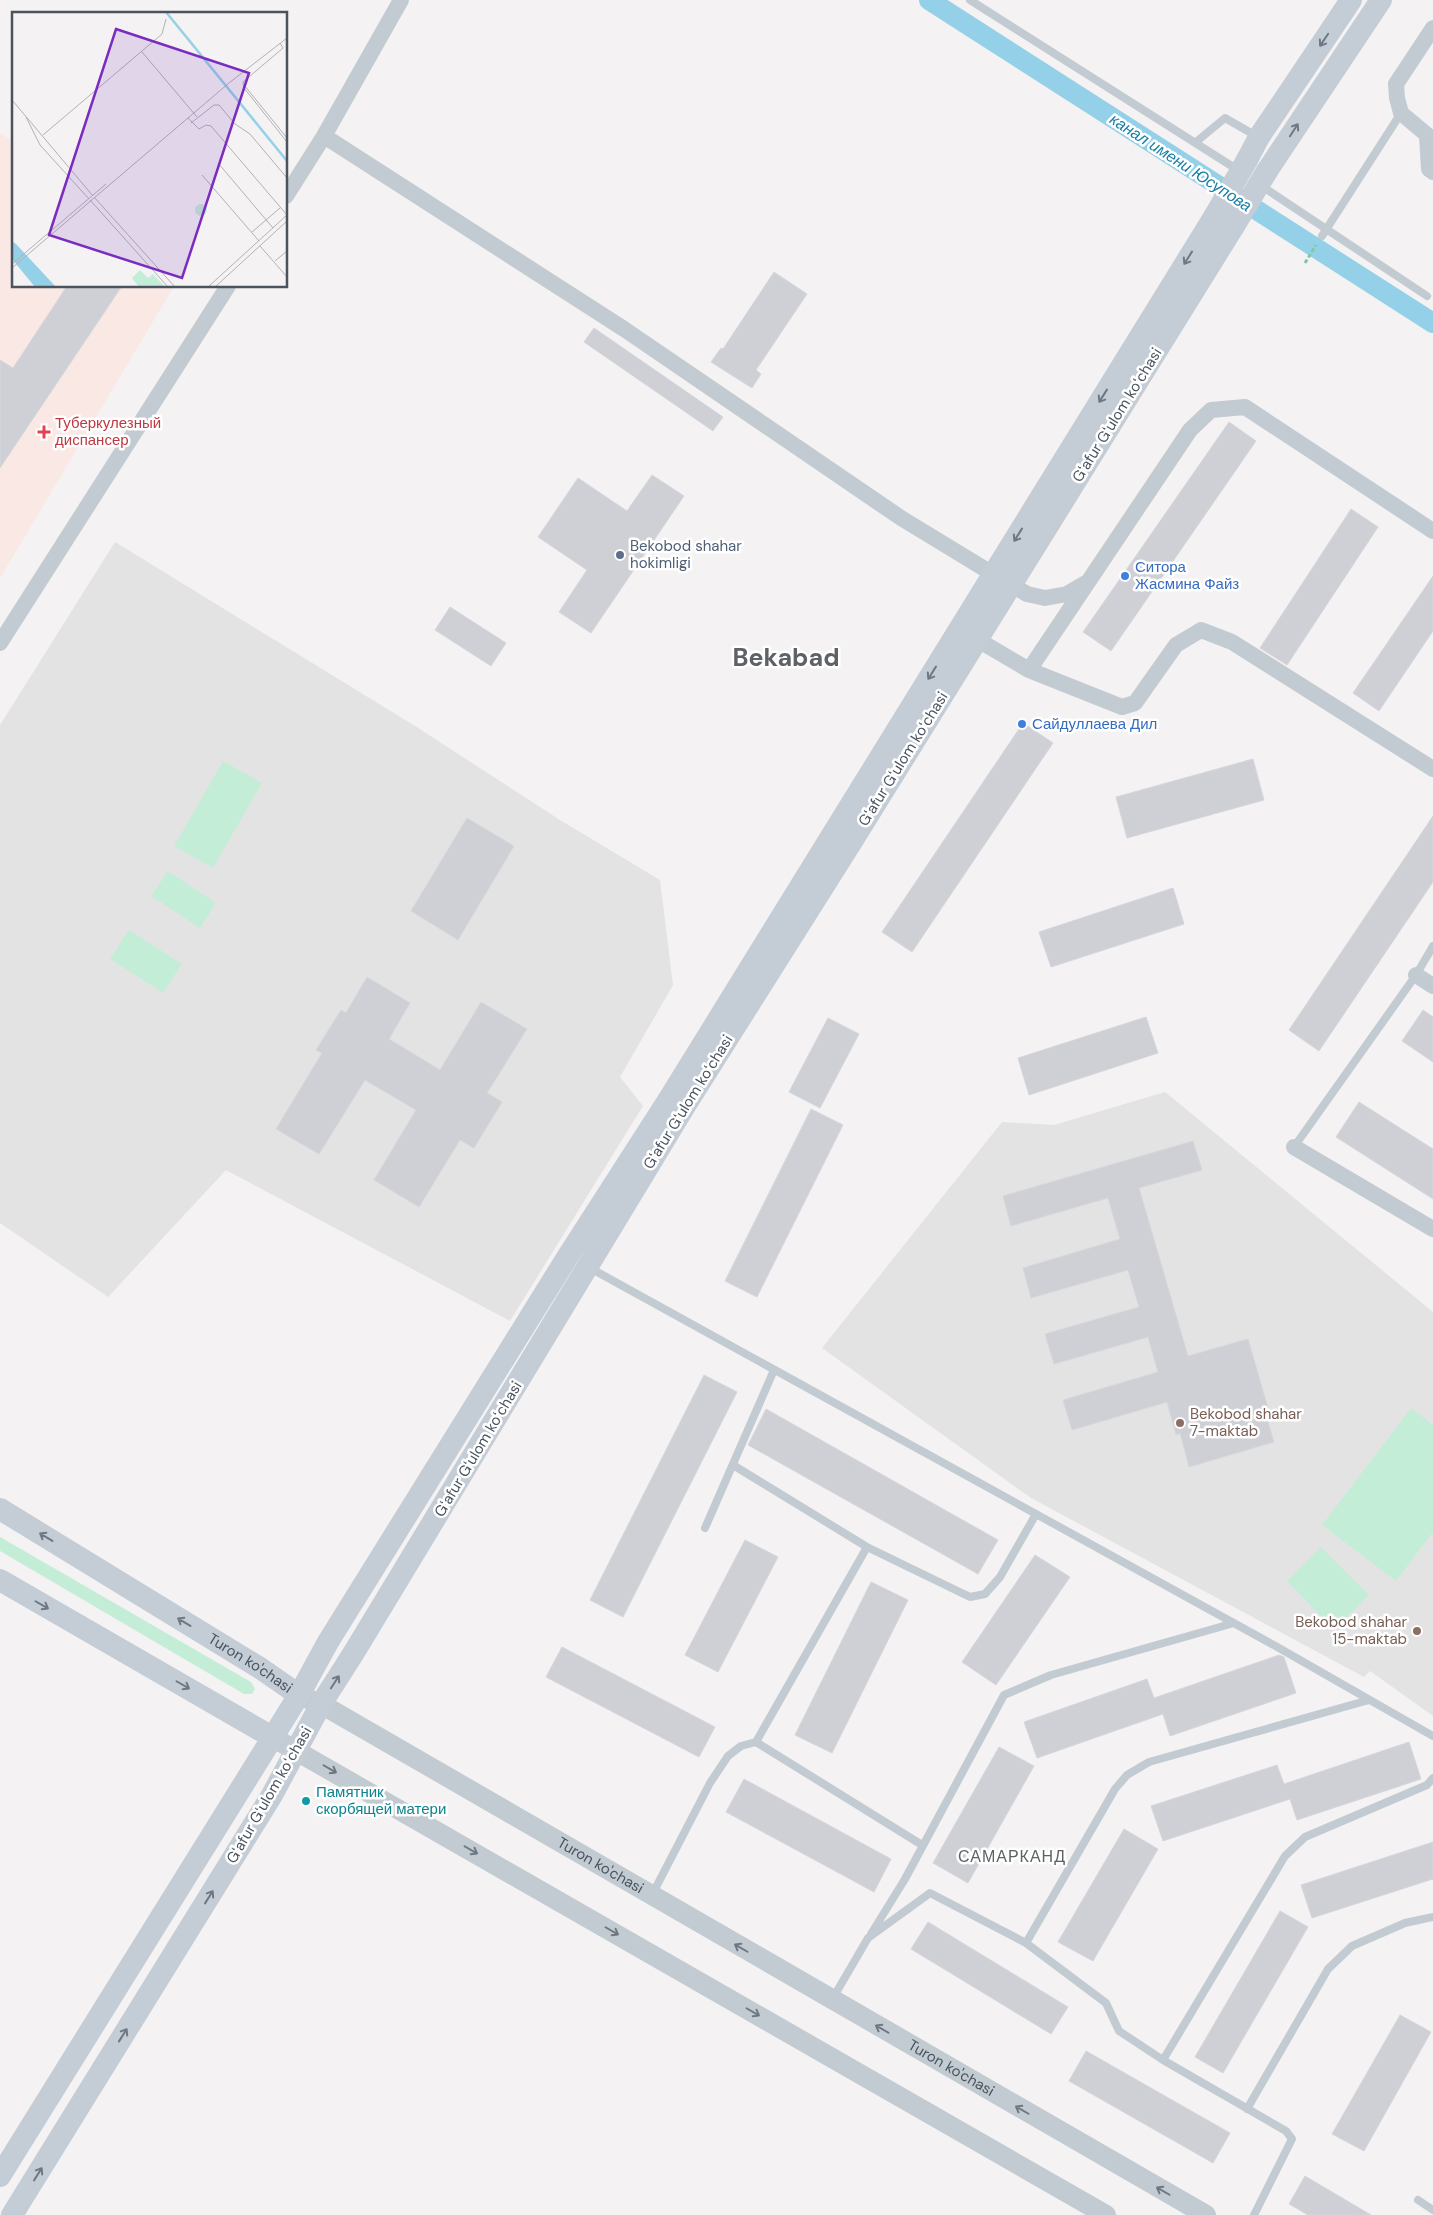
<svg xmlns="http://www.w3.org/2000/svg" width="1433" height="2215" viewBox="0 0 1433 2215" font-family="'DM Sans',sans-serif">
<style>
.education{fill:#e4e3e3}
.medical{fill:#fae8e5}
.green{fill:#c4edd7}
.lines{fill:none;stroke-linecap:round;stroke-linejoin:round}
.canal{stroke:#94d0e7;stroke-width:20}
.building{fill:#cfd0d5;stroke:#d6d7dc}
.path{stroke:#7ec9a9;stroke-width:3;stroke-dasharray:4 2.5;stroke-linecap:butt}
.service{stroke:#c3cbd2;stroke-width:8}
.minor{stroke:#c3cbd2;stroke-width:16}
.tertiary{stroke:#c3cbd2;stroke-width:20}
.secondary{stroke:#c4ccd6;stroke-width:22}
.secondary-bridge{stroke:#c4ccd6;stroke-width:22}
.oneway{stroke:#6f7782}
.oneway2{stroke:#6e7781}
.health-dot{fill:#e0444e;stroke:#fff;stroke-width:2}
.service-dot{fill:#5c6f8a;stroke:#fff;stroke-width:2}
.shop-dot{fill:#3f7fe0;stroke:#fff;stroke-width:2}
.education-dot{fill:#8d6e63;stroke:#fff;stroke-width:2}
.culture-dot{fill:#0f9aa8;stroke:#fff;stroke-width:2}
.labels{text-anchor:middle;stroke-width:5;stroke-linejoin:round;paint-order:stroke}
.street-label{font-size:15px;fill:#4a535e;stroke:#fff}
.health-label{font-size:15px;fill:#be3a42;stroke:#fff;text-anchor:start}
.service-label{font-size:15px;fill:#4e5e75;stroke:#fff;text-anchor:start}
.shop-label{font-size:15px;fill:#366cbe;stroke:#fff;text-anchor:start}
.education-label{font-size:15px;fill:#785e54;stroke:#fff;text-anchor:start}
.culture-label{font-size:15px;fill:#0d838f;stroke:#fff;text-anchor:start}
.water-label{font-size:16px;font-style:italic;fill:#167ea5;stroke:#fff}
.neighbourhood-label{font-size:16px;letter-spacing:1px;fill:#5e6166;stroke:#fff}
.town-label{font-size:25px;font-weight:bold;fill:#5e6166;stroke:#fff}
.inset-river{fill:none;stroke:#94d0e7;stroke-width:2.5}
.inset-road{fill:none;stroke:#b0b2b7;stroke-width:1}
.view{fill:#7b2cbf;fill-opacity:0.15;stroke:#7b2cbf;stroke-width:2.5}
.inset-edge{fill:none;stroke:#4a535e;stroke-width:2.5}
</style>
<rect width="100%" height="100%" fill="#f4f2f2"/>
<path class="education" d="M115,542L415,726L560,820L660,880L673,985L620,1077L643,1106L510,1321L226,1170L108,1297L0,1223V725Z
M1165,1092L1433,1312V1716L1370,1671L1364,1677L1031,1498L822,1348L1002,1122L1054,1125Z"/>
<path class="medical" d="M0,133L14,142V286H174L0,578Z"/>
<path class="green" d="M223,761L262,783L213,868L174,846Z
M168,871L216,903L200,928L151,896Z
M129,930L182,964L163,993L110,959Z
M1411,1408L1433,1425V1532L1396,1581L1322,1525Z
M0,1537L251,1682L255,1689L252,1694H244L0,1551Z
M1321,1547L1369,1595L1334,1629L1287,1581Z"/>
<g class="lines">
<path class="canal" d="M929,0L1433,323"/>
</g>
<path class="building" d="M774,272L807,294L756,370L761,374L752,388L711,362L721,348L723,349Z
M67,286H122L0,468V360L13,368Z
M594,328L723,417L713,431L584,342Z
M1229,422L1256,441L1111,651L1083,632Z
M652,475L684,496L591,633L559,612L587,570L538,537L578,478L627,511Z
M1351,509L1378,527L1287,665L1260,648Z
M1433,576V631L1379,711L1353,693Z
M450,607L506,643L491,666L435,630Z
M1023,723L1053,743L912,952L882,932Z
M1253,759L1264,800L1127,838L1116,797Z
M1433,816V882L1319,1051L1289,1030Z
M467,818L514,846L458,940L411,911Z
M1173,888L1184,924L1051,967L1039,932Z
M367,977L410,1003L389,1039L440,1070L481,1002L527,1029L487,1093L502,1102L474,1148L460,1140L419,1207L374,1180L416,1110L365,1080L319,1154L276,1129L322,1053L316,1050L341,1010L346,1013Z
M1423,1010L1433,1017V1062L1402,1041Z
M1146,1017L1158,1053L1029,1095L1018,1058Z
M828,1018L859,1034L820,1108L789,1092Z
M1359,1102L1433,1149V1199L1336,1137Z
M811,1109L843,1125L757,1297L725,1281Z
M1193,1141L1202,1170L1139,1188L1188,1356L1248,1339L1268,1408L1264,1409L1274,1442L1189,1467L1180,1433L1176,1435L1167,1402L1072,1430L1063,1400L1158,1372L1148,1337L1054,1364L1045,1334L1139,1307L1128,1270L1031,1298L1023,1268L1120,1239L1108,1198L1011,1226L1003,1196Z
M704,1375L737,1392L623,1617L590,1600Z
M766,1409L998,1540L978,1574L748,1445Z
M745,1540L778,1557L718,1672L685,1655Z
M1035,1555L1070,1577L996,1685L962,1662Z
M871,1582L908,1600L832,1753L795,1735Z
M562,1647L715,1727L699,1757L546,1677Z
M1279,1655L1284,1657L1296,1693L1170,1736L1163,1714L1037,1758L1024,1722L1147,1679L1154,1698Z
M1409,1742L1421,1779L1297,1820L1290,1799L1163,1841L1151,1806L1277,1765L1284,1784Z
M999,1747L1034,1766L968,1883L933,1863Z
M744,1779L891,1859L874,1892L726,1812Z
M1124,1829L1158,1849L1093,1961L1058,1942Z
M1433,1842V1879L1312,1918L1301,1885Z
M1280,1911L1308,1927L1223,2073L1195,2057Z
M928,1922L1068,2007L1051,2034L911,1949Z
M1400,2015L1431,2032L1364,2151L1332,2134Z
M1086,2051L1230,2133L1213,2163L1069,2081Z
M1305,2176L1371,2215H1308L1289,2204Z"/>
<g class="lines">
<path class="path" d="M1305,263L1316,245"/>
<path class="service" d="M970,0L1238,170
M1196,142L1225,118L1258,137
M1260,185L1427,296
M1322,236L1401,113
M1294,1147L1416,975L1433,946
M590,1268L1279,1648L1433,1736
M733,1465L867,1547L970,1597L985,1594L1000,1577L1036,1514
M705,1528L774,1370
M756,1742L922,1845
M653,1893L710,1783L728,1756L741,1746L756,1742L867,1547
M871,1934L905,1879L1004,1695L1051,1675L1234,1623
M1026,1943L1115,1789L1127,1775L1149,1762L1369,1700
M833,1998L868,1938L930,1893L1026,1943L1106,2003L1119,2031L1163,2060L1286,2131L1292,2139L1254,2215
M1163,2060L1285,1856L1305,1837L1427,1785L1433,1778
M1247,2109L1328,1969L1352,1946L1405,1923L1433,1917
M1418,2200L1433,2210"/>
<path class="minor" d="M1433,28L1396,84L1397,98L1401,113L1433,140
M324,136L624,329L901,518L993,574L1027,594L1045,598L1067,594L1086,583
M1427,136L1429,169L1433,172
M286,196L324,136L401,0
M978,640L1029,670L1122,707L1135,703L1176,645L1201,630L1232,642L1433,769
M0,643L228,286
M1029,670L1190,430L1211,410L1245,407L1433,531
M1416,975L1433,986
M1294,1147L1433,1229"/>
<g class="tertiary">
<path id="s1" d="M306,1698L321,1704L1206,2215"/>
<path d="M272,1737L1106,2215"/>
</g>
<g class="secondary">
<path d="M1247,160L1259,137L1351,0"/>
<path d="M1267,171L1381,0"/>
<path id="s2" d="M0,1509L260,1668L299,1695"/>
<path d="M0,1580L272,1737"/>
<path d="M0,2176L299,1695L328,1642L568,1256L669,1099L1214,217"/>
<path d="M12,2215L272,1795L321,1704L353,1654L683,1109L851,843L1234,226"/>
</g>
<path class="secondary-bridge" d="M1214,217L1247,160
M1234,226L1267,171"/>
</g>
<defs><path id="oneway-shaft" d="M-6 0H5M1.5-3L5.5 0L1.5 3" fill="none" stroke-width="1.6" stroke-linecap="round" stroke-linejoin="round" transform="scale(1.25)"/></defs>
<g class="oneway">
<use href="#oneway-shaft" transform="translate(1324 40) rotate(124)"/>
<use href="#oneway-shaft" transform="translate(1294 130) rotate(-57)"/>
<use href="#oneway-shaft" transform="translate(1188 258) rotate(122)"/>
<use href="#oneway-shaft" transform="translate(1103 396) rotate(122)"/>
<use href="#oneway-shaft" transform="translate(1018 535) rotate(122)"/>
<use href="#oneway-shaft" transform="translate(932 673) rotate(122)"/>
<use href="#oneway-shaft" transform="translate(46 1537) rotate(-149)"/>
<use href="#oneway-shaft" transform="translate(42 1605) rotate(30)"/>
<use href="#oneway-shaft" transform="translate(184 1622) rotate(-149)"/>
<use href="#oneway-shaft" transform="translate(335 1682) rotate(-57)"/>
<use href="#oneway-shaft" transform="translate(183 1685) rotate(30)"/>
<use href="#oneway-shaft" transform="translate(209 1897) rotate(-58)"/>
<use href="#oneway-shaft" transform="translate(123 2035) rotate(-58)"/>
<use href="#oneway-shaft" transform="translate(38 2174) rotate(-58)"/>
</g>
<g class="oneway2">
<use href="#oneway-shaft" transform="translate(330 1769) rotate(30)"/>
<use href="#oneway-shaft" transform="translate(471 1850) rotate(30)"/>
<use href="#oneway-shaft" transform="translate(612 1931) rotate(30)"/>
<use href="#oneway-shaft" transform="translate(741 1948) rotate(-150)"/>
<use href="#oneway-shaft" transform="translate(753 2012) rotate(30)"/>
<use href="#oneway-shaft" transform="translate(882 2029) rotate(-150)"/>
<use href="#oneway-shaft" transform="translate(1022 2110) rotate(-150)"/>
<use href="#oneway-shaft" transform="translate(1163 2191) rotate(-150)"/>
</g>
<path class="health-dot" d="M41.5 424.5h5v5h5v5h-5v5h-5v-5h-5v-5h5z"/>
<circle class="service-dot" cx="620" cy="555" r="5"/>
<g class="shop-dot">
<circle cx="1125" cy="576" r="5"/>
<circle cx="1022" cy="724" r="5"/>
</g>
<g class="education-dot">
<circle cx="1180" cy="1423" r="5"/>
<circle cx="1417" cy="1631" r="5"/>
</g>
<circle class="culture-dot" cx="306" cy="1801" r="5"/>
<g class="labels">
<g class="street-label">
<text transform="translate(1117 415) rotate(-58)" y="5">Gʻafur Gʻulom koʻchasi</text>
<text transform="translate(903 759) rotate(-58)" y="5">Gʻafur Gʻulom koʻchasi</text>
<text transform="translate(688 1102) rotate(-58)" y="5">Gʻafur Gʻulom koʻchasi</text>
<text transform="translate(478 1449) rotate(-59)" y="5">Gʻafur Gʻulom koʻchasi</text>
<text dy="5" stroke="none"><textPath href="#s2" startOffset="294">Turon ko'chasi</textPath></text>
<text transform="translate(269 1795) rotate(-60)" y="5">Gʻafur Gʻulom koʻchasi</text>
<text dy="5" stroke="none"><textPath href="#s1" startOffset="339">Turon ko'chasi</textPath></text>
<text dy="5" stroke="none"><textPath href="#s1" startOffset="744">Turon ko'chasi</textPath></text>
</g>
<g class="health-label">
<text x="55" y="428">Туберкулезный<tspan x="55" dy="17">диспансер</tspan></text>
</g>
<g class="service-label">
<text x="630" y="551">Bekobod shahar<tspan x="630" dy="17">hokimligi</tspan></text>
</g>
<g class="shop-label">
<text x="1135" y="572">Ситора<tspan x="1135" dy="17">Жасмина Файз</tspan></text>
<text x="1032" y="729">Сайдуллаева Дил</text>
</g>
<g class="education-label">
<text x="1190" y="1419">Bekobod shahar<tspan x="1190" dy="17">7-maktab</tspan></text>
<text x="1407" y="1627" text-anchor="end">Bekobod shahar<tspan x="1407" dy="17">15-maktab</tspan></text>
</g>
<g class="culture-label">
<text x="316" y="1797">Памятник<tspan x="316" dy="17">скорбящей матери</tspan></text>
</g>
<g class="water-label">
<text transform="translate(1181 162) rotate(33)" y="6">канал имени Юсупова</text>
</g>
<g class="neighbourhood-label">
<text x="1012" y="1862">САМАРКАНД</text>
</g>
<g class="town-label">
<text x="786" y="666">Bekabad</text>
</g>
</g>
<g transform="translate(12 12)">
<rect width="275" height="275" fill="#f4f2f2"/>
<path d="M183 198a6 6 0 1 1 12 0a6 6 0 1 1-12 0ZM128,258L136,266L141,262L153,275H127L120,266Z" fill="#c4edd7"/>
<path d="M0,229L4,232L44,275H23L0,247Z" fill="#94d0e7"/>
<path class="inset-river" d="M154,0L275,149"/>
<path class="inset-road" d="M268,31L271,36L231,70L232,76L275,130M130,40L185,105M232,73L275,126M0,88L81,184M14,105L28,133L77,187M176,106L187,117L194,113L199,114L275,203M179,111L202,93H207L223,112L238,122L275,166M31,123L150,22L154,7M206,151L261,216M190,163L247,229M82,185L163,275M78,188L156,275M240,220L268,196M248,234L275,265M263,249L275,239M0,252L94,172M0,256L217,71L275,26M196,275L275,203M203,275L275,209"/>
<path class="view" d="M104,17L237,61L170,266L37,223Z"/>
<rect width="275" height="275" class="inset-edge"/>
</g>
</svg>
